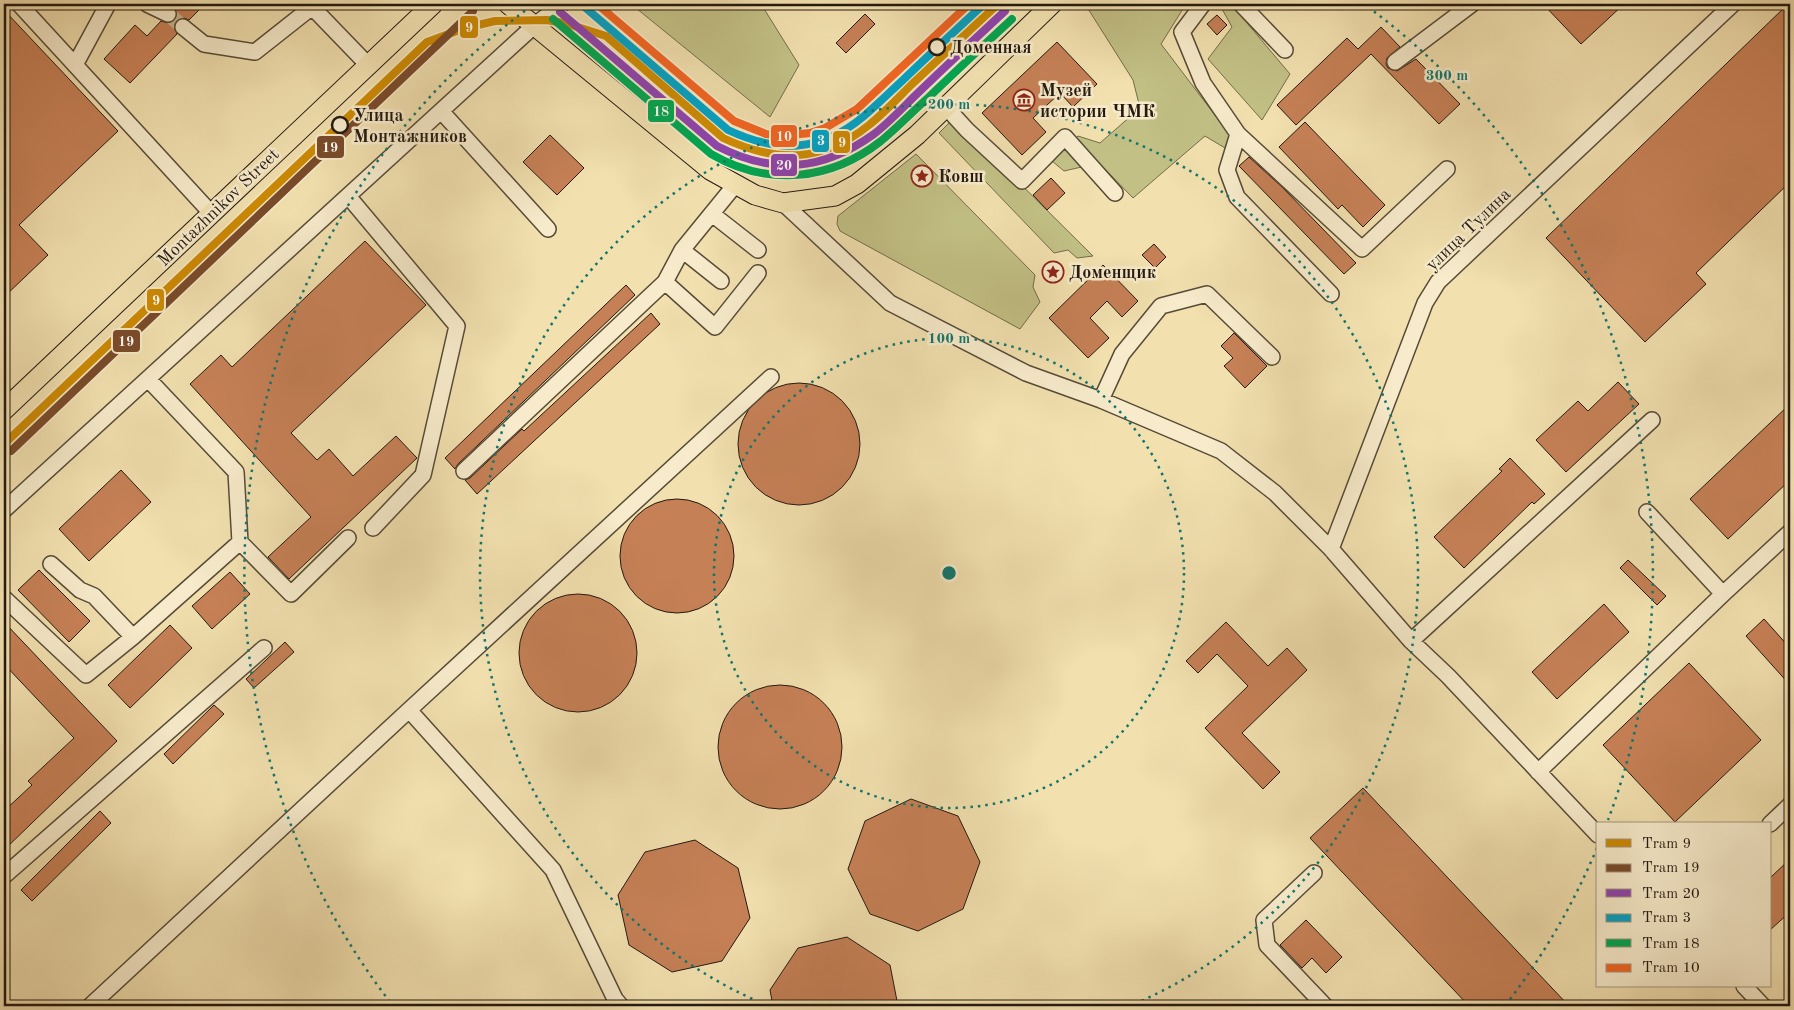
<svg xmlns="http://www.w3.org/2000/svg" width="1794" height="1010" viewBox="0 0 1794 1010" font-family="'Old Standard TT',serif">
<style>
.green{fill:#c2c085;stroke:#726c4b}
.building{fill:#c68056;stroke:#231911}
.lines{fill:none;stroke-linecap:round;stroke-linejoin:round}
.minor-tunnel{stroke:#c9b88f;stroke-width:15;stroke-dasharray:15 8;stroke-linecap:butt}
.minor-casing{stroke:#574b38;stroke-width:18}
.major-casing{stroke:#231911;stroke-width:21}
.minor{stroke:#f7ebcb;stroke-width:15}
.major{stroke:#f2e0af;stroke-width:19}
.tram-1-casing{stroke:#f7ebcb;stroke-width:11}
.tram-2-casing{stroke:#f7ebcb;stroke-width:11}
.tram-3-casing{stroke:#f7ebcb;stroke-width:11}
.tram-4-casing{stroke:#f7ebcb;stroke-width:11}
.tram-5-casing{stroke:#f7ebcb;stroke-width:11}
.tram-6-casing{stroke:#f7ebcb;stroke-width:11}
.tram-1{stroke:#cd8a03;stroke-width:8}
.tram-2{stroke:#7a4b2a;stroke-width:8}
.tram-3{stroke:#8e44ad;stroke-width:8}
.tram-4{stroke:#02a2c5;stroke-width:8}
.tram-5{stroke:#00a651;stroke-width:8}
.tram-6{stroke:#f26522;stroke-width:8}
.ring{fill:none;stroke:#0f766e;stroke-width:2.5;stroke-dasharray:2.5 5}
.stop-dot{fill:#f7ebcb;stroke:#231911;stroke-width:2.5}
.labels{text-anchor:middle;stroke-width:5;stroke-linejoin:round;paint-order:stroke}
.stop-label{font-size:18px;font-weight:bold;fill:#231911;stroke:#f7ebcb;text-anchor:start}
.poi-label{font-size:18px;font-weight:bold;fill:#231911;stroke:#f7ebcb;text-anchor:start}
.street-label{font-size:18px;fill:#231911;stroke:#f7ebcb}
.centre{fill:#0f766e;stroke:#f7ebcb;stroke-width:2.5}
.ring-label{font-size:15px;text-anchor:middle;font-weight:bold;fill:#0f766e;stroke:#f7ebcb;stroke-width:5;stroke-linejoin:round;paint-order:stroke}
.line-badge{stroke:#f7ebcb;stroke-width:2}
.badge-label{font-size:14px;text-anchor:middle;font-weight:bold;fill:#fff}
</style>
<rect width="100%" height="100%" fill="#f2e0af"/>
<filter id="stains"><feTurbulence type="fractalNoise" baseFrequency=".004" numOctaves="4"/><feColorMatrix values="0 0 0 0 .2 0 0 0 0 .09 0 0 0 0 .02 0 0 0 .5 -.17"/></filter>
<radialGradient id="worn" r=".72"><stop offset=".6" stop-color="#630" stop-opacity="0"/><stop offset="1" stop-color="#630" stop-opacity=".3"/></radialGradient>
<path class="green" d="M631,4H761L799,65L770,117Z
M1085,4H1186L1161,44L1230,135L1225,148L1205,136L1133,198L1099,163L1064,171L1052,161L1078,136L1100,143L1140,108L1133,80Z
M1227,4H1231L1290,74L1262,120L1208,59L1232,27L1222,9Z
M954,118L1093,256L1077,258L1068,250L1054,253L939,133Z
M916,154L1035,275L1033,287L1040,302L1020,329L840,231L837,224L838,216Z"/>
<path class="building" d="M177,4H205L189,20L184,18L176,21L174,26L177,34L130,83L104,59L135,25L147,36L161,21L168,23L174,21L177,14L174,7Z
M1543,4H1624L1581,44Z
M1788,4H1790V182L1696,273L1706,284L1645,342L1546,238Z
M4,10L118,131L19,225L48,255L4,297Z
M865,14L875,24L846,53L836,43Z
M1217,15L1227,25L1217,35L1207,24Z
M1381,27L1400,47L1387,58L1386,64L1388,68L1397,71L1416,59L1460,104L1439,124L1371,54L1296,125L1277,105L1347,38L1358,49Z
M1057,42L1097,84L1073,107L1060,93L1033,118L1046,132L1022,155L982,113Z
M1305,122L1385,205L1363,227L1342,205L1338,209L1279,147Z
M550,135L584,168L557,195L523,162Z
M1249,157L1282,187L1356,263L1344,274L1239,166Z
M1051,178L1065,193L1047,210L1033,195Z
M365,241L426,305L291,433L317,460L329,449L353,476L396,436L417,458L289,579L268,557L311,517L190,384L221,355L232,367Z
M1154,244L1166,257L1155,268L1142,255Z
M1103,265L1138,301L1122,317L1107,301L1090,318L1109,338L1088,358L1049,318Z
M626,285L635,295L458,464L455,469L445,458Z
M651,313L660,324L477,494L465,480L470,478L522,429L524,431Z
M1234,333L1267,366L1245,388L1224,366L1233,358L1221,346Z
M1618,382L1639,404L1566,472L1536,440L1578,401L1588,411Z
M738 444a61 61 0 1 1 122 0a61 61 0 1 1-122 0Z
M1790,404V480L1728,539L1690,499Z
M1510,458L1545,494L1534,504L1532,502L1464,568L1434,537L1502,471L1499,469Z
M121,470L151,502L89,561L59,529Z
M620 556a57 57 0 1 1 114 0a57 57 0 1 1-114 0Z
M1628,560L1666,596L1657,605L1620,568Z
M39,570L90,621L69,642L18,590Z
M230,572L250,594L212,629L192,606Z
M519 653a59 59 0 1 1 118 0a59 59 0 1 1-118 0Z
M1604,604L1629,632L1557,699L1532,672Z
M1764,619L1790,648V685L1746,636Z
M4,622L117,741L4,850V811L32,785L28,781L74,738L4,664Z
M1226,622L1268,666L1287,648L1307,670L1242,733L1280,772L1263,789L1205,728L1248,686L1217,654L1198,673L1186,661Z
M170,625L192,648L130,708L108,685Z
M285,642L294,652L254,688L246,679Z
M1689,663L1761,740L1675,822L1603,745Z
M718 747a62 62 0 1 1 124 0a62 62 0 1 1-124 0Z
M214,705L224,714L173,764L164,754Z
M1363,788L1569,1006H1469L1310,838Z
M911,799L958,816L980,862L963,909L918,931L870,914L848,869L865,821Z
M100,811L111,823L32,901L21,890Z
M695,840L738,868L750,918L722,961L672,972L629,945L618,895L645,852Z
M1790,859V912L1770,930V878Z
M1306,920L1342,957L1326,973L1312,958L1302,968L1280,945Z
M847,937L890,965L898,1006H773L770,990L798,948Z"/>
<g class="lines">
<path class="minor-tunnel" d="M168,14L183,27"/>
<g class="minor-casing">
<path id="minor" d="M19,4L211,213
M147,4L168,14
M1203,4L1182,32L1203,83L1238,134L1227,170L1237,197L1331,294
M1241,4L1285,50
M183,27L204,44L255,52L312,7L368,65
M1395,62L1472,4
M75,65L108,4
M946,107L967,130L1022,181L1065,137L1115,193
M441,111L548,229
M1238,134L1362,249L1447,169
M735,185L682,250L665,282L715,327L758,273
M348,196L457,326L423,475L373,528
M783,203L890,303L1026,373L1101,400L1221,451L1275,493L1331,549L1411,641L1448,676L1598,835
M712,214L758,250
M682,250L721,281
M148,379L236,472L240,542L291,594L348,538
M1101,400L1122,354L1161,306L1207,294L1272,357
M464,471L665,282
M4,510L535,25L562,4
M1647,512L1723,594
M1331,549L1425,303L1438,282L1733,4
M51,564L80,590L94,596L133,637
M4,598L86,675L133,637L240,542
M1411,641L1652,420
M1538,772L1723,594L1790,532
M1770,824L1790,805
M1314,873L1264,920L1267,945L1325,1006
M4,876L264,648
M1744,986L1763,1006
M90,1006L409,710
M621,1006L615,999L553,870L409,710L771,377"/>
</g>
<g class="major-casing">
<path id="major" d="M508,4L710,170L755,195L783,203L835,196L857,184L917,135L1052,4
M4,410L433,4"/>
</g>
<use href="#minor" class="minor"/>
<use href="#major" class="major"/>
<g class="tram-1-casing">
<path id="tram-1" d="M4,444L427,42L465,28L495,21L547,20L568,24L606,36L723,138C776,163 822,163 869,125C884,113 898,98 911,85C940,58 969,31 998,4"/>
</g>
<g class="tram-2-casing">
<path id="tram-2" d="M11,451L473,11"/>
</g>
<g class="tram-3-casing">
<path id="tram-3" d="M560,12L717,146C773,175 823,171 874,134C891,121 906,104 921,90C949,63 977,37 1005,11"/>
</g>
<g class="tram-4-casing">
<path id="tram-4" d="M581,4L728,130C777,153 820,153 864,116C877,105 890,92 903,80C930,54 957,29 984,4"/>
</g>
<g class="tram-5-casing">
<path id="tram-5" d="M553,19L711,154C768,187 830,181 881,141C898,127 913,111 929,97C956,71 984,45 1012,19"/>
</g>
<g class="tram-6-casing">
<path id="tram-6" d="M597,4L734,121L766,134L781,136L810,133L825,128L857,109L969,4"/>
</g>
<use href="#tram-1" class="tram-1"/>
<use href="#tram-2" class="tram-2"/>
<use href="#tram-3" class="tram-3"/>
<use href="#tram-4" class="tram-4"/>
<use href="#tram-5" class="tram-5"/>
<use href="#tram-6" class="tram-6"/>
</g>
<g class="ring">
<circle cx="949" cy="573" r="235"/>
<path d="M766 1005A469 469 0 1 1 1132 1005"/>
<path d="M1597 848A704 704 0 0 1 1508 1002M390 1002A704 704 0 0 1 530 7M1368 7A704 704 0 0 1 1608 820"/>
</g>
<defs>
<g id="museum-ring" transform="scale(1.125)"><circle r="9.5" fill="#f7ebcb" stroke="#8f2418" stroke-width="1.5"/><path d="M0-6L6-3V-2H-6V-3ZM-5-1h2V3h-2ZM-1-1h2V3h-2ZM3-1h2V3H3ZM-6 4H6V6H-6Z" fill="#8f2418"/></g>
<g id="sight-ring" transform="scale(1.125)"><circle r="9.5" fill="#f7ebcb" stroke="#8f2418" stroke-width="1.5"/><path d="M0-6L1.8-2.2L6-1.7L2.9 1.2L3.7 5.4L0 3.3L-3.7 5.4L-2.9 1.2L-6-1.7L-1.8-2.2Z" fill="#8f2418"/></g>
</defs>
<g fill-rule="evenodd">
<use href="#museum-ring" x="1024" y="100"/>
<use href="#sight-ring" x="922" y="176"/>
<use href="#sight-ring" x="1053" y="272"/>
</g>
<g class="stop-dot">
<circle cx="937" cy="47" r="8"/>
<circle cx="340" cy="125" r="8"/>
</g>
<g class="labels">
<g class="stop-label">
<text x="950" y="53">Доменная</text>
<text x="353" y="121">Улица<tspan x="353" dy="21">Монтажников</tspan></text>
</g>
<g class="poi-label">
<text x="1040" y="96">Музей<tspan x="1040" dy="21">истории ЧМК</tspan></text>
<text x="938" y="182">Ковш</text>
<text x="1069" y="278">Доменщик</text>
</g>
<g class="street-label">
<text transform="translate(218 207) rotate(-44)" y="6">Montazhnikov Street</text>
<text transform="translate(1468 229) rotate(-44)" y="6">улица Тулина</text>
</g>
</g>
<circle cx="949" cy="573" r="8" class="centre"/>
<g class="ring-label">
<text x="1447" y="80">300 m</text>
<text x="949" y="109">200 m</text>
<text x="949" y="343">100 m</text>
</g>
<g class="line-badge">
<rect x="459" y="15" width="20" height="24" rx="5" fill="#cd8a03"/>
<rect x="647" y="99" width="28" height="24" rx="5" fill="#00a651"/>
<rect x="770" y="124" width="28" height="24" rx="5" fill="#f26522"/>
<rect x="811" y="129" width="19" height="24" rx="5" fill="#02a2c5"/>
<rect x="832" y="130" width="19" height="24" rx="5" fill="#cd8a03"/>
<rect x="316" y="135" width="29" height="24" rx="5" fill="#7a4b2a"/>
<rect x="770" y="153" width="28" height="24" rx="5" fill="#8e44ad"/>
<rect x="146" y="288" width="19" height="24" rx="5" fill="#cd8a03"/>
<rect x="112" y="329" width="29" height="24" rx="5" fill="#7a4b2a"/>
</g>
<g class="badge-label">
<text x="469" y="32">9</text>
<text x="661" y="116">18</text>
<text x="784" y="141">10</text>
<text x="821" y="145">3</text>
<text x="842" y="147">9</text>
<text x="330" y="152">19</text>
<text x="784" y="170">20</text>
<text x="156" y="305">9</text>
<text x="126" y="346">19</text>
</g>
<rect width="1794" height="1010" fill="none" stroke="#f2e0af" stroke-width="20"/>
<rect x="5" y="5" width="1784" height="1000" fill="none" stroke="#231911" stroke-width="2.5"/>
<rect x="10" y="10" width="1774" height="990" fill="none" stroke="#231911"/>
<rect x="1596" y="822" width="175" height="165" fill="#f7ebcb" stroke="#a29781"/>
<rect x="1606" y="839" width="25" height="8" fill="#cd8a03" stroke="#a29781"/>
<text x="1642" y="848" font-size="15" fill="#231911">Tram 9</text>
<rect x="1606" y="864" width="25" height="8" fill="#7a4b2a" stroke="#a29781"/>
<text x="1642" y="872" font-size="15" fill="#231911">Tram 19</text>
<rect x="1606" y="889" width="25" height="8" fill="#8e44ad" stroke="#a29781"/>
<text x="1642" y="898" font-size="15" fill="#231911">Tram 20</text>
<rect x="1606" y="914" width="25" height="8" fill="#02a2c5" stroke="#a29781"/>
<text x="1642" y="922" font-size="15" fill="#231911">Tram 3</text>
<rect x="1606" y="939" width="25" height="8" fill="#00a651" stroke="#a29781"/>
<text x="1642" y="948" font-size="15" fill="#231911">Tram 18</text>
<rect x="1606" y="964" width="25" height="8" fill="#f26522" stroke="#a29781"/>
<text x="1642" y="972" font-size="15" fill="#231911">Tram 10</text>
<rect width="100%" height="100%" filter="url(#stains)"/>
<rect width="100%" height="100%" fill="url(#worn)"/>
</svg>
